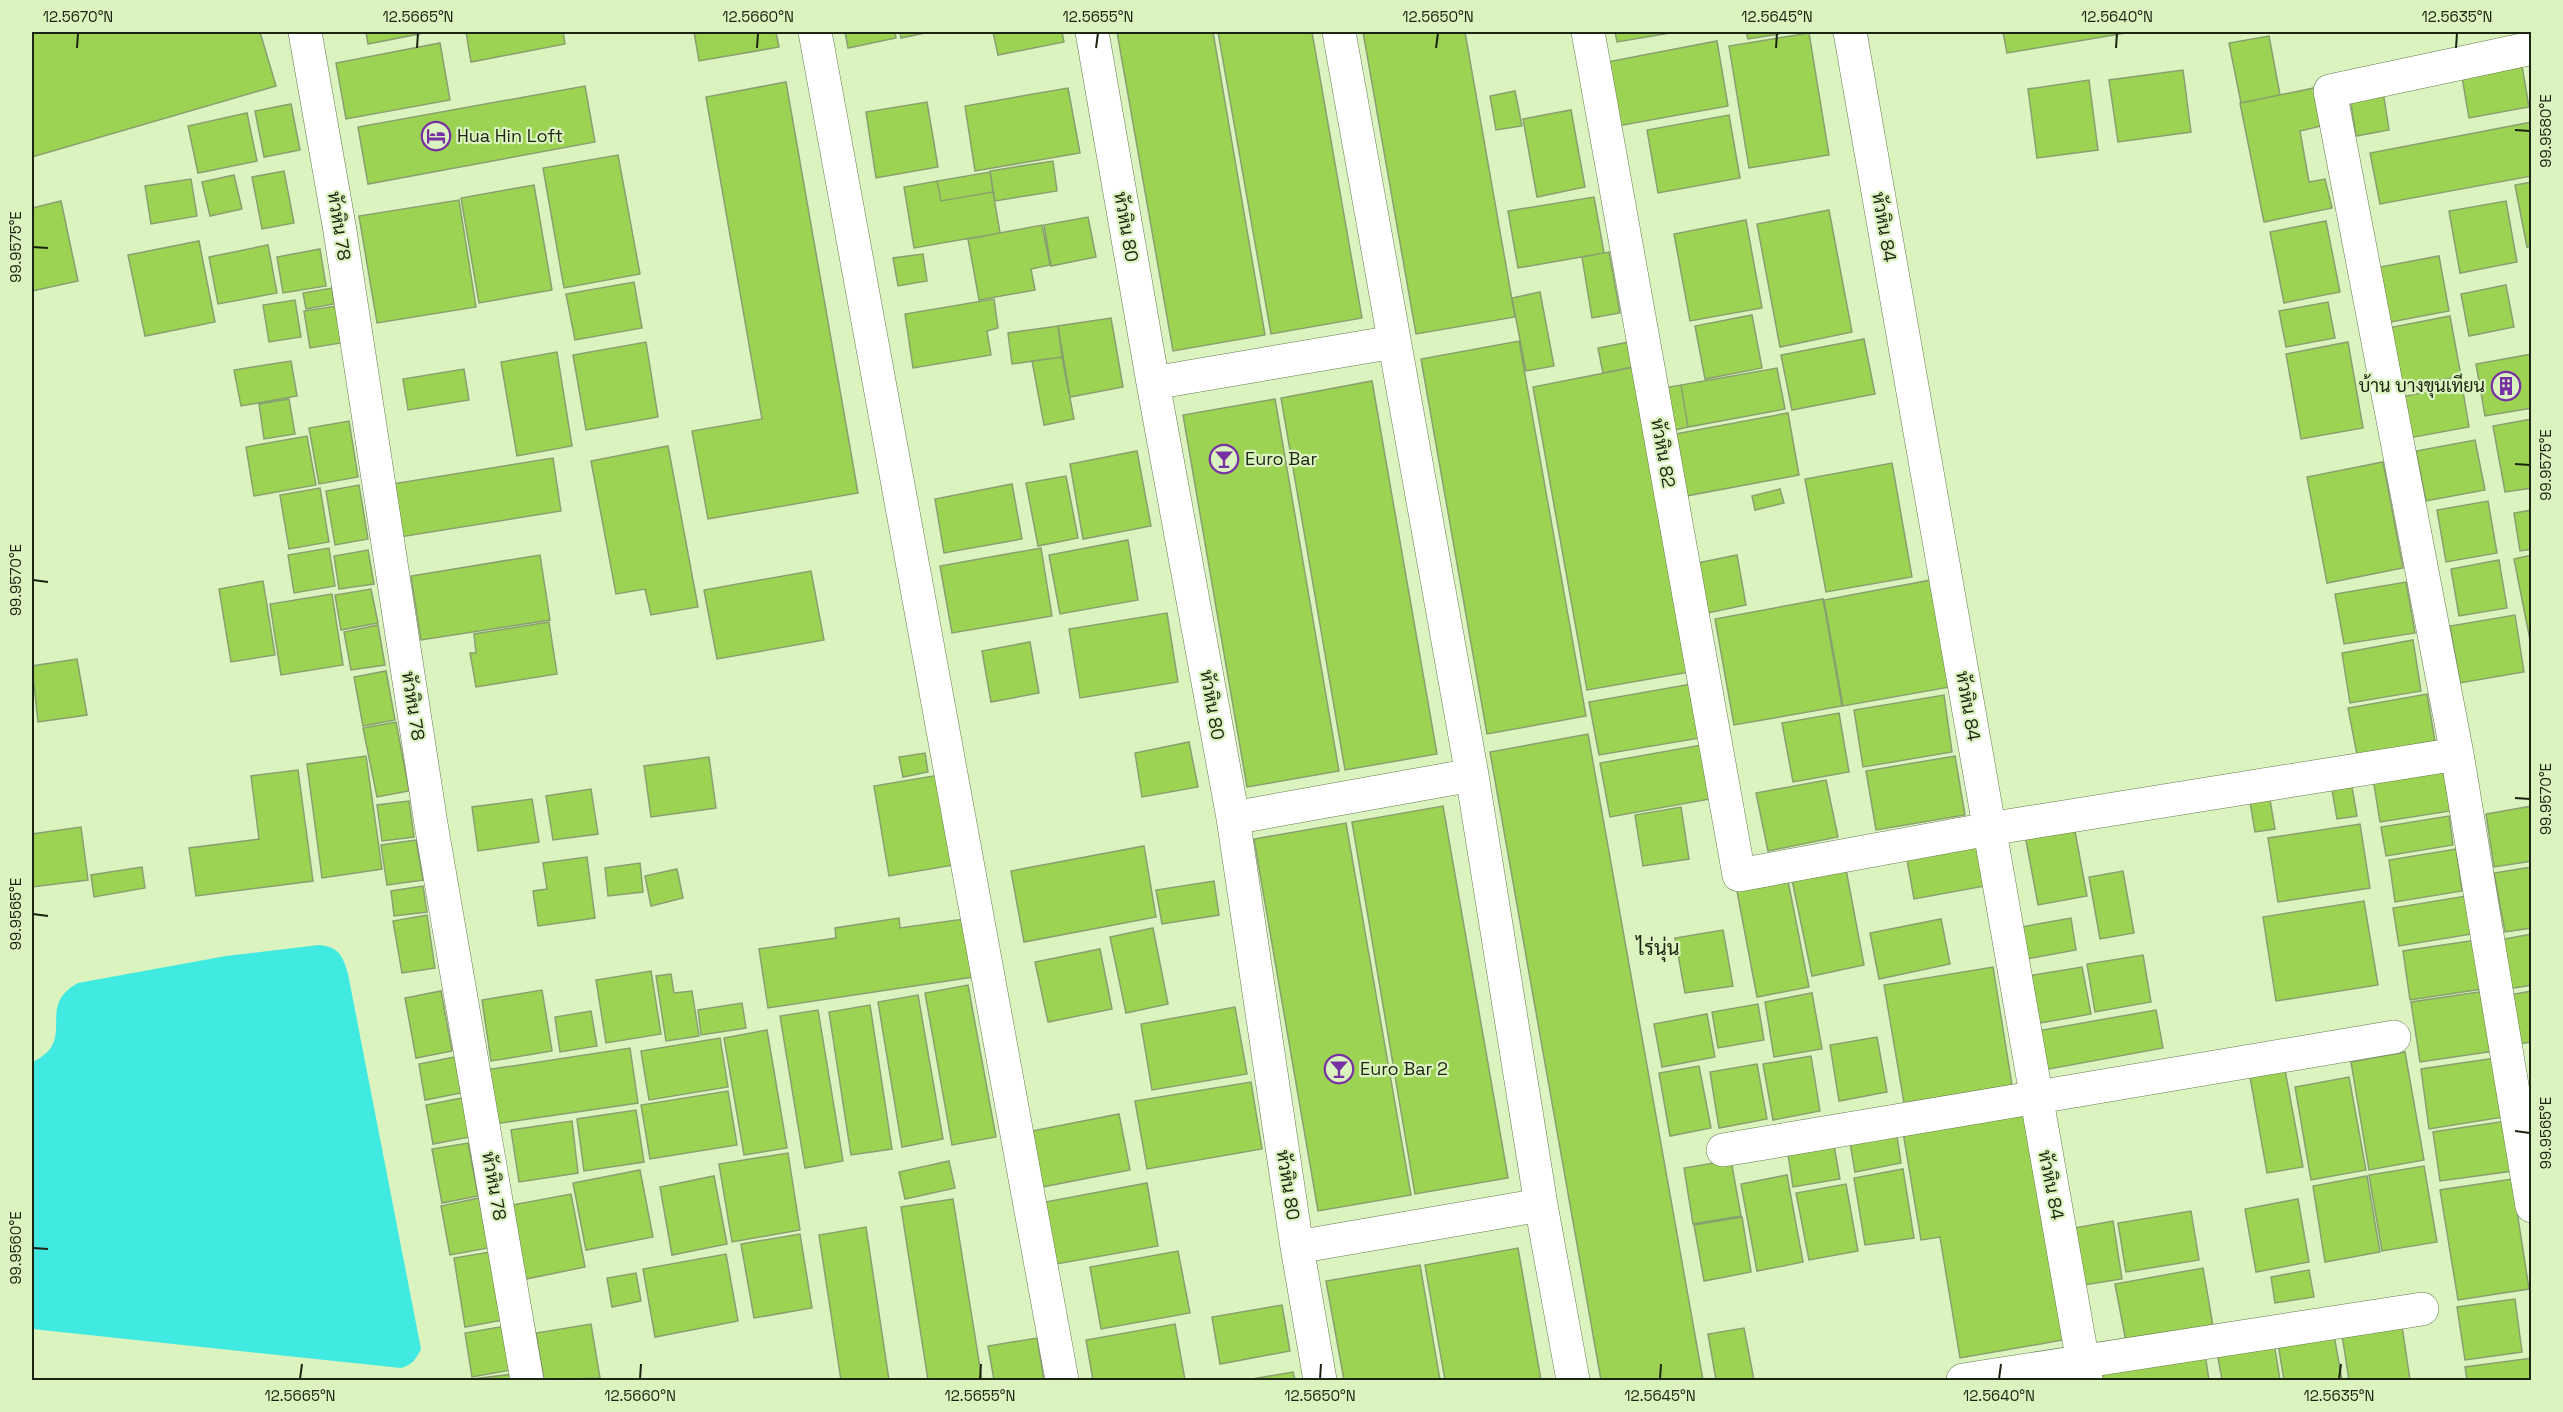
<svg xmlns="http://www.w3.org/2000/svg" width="2563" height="1412" viewBox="0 0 2563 1412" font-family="'Space Grotesk',Sarabun,sans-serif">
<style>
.water{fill:#41eae0}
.building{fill:#9dd353;stroke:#88a06e;stroke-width:1.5}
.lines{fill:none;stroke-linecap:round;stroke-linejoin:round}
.minor-casing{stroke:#657b4c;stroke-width:34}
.minor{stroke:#fff;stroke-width:33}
.ticks{fill:none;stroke:#1b2511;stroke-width:2}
.labels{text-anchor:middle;stroke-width:4.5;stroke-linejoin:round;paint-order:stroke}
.poi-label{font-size:18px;fill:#1b2511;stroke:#daf3bf;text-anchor:start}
.street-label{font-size:18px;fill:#1b2511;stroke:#daf3bf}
.neighbourhood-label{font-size:20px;fill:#1b2511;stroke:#daf3bf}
.neatline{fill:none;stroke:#1b2511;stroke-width:2}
.ticks-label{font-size:15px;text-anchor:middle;fill:#1b2511}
</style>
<rect width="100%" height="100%" fill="#daf3bf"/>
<path class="water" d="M319,945C339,947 343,956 348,974L421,1349C416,1359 412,1365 401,1368L32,1329V1062C79,1041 34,1007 78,983L226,956Z"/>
<path class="building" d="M32,32H260L276,86L32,157Z
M366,32H429L368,44Z
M466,32H563L565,44L471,62Z
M694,32H776L779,47L699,61Z
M845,32H895L896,38L848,48Z
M900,32H930L901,38Z
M993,32H1062L1064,42L998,55Z
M1117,32H1213L1265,335L1173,351Z
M1218,32H1312L1362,318L1271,334Z
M1363,32H1465L1515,317L1416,334Z
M1615,32H1676L1617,42Z
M1746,32H1779V34L1748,39Z
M2003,32H2132L2007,53Z
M1809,33L1829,155L1749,168L1729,46Z
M2269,36L2280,95L2241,103L2229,43Z
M1717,41L1728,106L1618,126L1607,62Z
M440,43L450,100L346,119L336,63Z
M2522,66L2529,107L2469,118L2462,77Z
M2183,70L2191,132L2118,142L2109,80Z
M2089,80L2098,150L2037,158L2028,89Z
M786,82L858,493L708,519L692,431L762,419L706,97Z
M585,86L595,142L368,184L358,127Z
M1068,88L1080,153L975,171L965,106Z
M2314,88L2321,126L2300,131L2309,182L2325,179L2332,208L2264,222L2240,103Z
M1515,91L1522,126L1496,130L1490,96Z
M2383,91L2389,130L2356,136L2350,97Z
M927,102L938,167L876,178L866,112Z
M291,104L300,150L264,157L255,111Z
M1571,110L1585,187L1537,197L1523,119Z
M247,113L257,161L198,173L188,126Z
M1729,115L1740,178L1658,193L1647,130Z
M2532,122V176L2380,204L2370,153Z
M618,155L640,274L564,288L543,168Z
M1053,161L1057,191L995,201L990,171Z
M284,171L294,223L262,229L252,177Z
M990,172L993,192L941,201L937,181Z
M234,175L242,209L210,216L202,182Z
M191,179L197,216L151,224L145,186Z
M937,181L941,201L993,192L1000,233L914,248L904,187Z
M2532,182V246L2527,247L2515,185Z
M534,185L552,290L479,303L461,198Z
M1594,197L1604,253L1518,268L1508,211Z
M459,200L476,307L377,323L359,216Z
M61,201L78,281L32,291V208Z
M2506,201L2517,262L2460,273L2449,211Z
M1829,210L1852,332L1780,347L1757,224Z
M1088,217L1096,257L1051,266L1044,225Z
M1746,220L1762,308L1690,321L1674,234Z
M2326,221L2340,292L2284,303L2270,232Z
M1042,225L1050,265L1031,269L1035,290L979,300L968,239Z
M199,241L215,322L145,336L128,255Z
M268,245L277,293L218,304L209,257Z
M320,249L326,286L283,293L277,257Z
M1609,252L1620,313L1592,318L1582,257Z
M923,254L927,281L898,286L893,258Z
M2439,256L2449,311L2385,323L2375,268Z
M634,282L642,328L575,340L566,294Z
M2506,285L2514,327L2469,336L2461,294Z
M332,288L334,304L306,309L303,293Z
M1540,292L1554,366L1526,371L1512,298Z
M994,299L998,328L987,331L991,355L913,368L905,314Z
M295,300L301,337L269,342L263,305Z
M2328,302L2335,338L2286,347L2279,311Z
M336,306L341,343L310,348L304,311Z
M1752,315L1762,368L1705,379L1695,326Z
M2450,316L2461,376L2399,388L2388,328Z
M1111,318L1123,387L1070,397L1058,326Z
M1058,326L1062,357L1012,364L1008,333Z
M1864,339L1875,394L1792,410L1781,355Z
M1519,341L1586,716L1487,734L1421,359Z
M646,342L658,417L586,430L573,355Z
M1629,342L1633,367L1603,373L1598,348Z
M2348,342L2363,428L2301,439L2286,354Z
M557,352L572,446L517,456L501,362Z
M2532,354V408L2485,416L2476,364Z
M1062,357L1074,419L1044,425L1032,361Z
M291,361L297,396L241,406L234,370Z
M1635,367L1690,672L1587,690L1533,387Z
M1777,368L1785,409L1688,427L1681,385Z
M464,369L469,400L408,410L403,379Z
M1372,381L1437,754L1345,770L1281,398Z
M1681,385L1688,427L1671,431L1663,388Z
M2462,385L2469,427L2409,438L2401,397Z
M289,399L295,434L264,439L259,404Z
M1275,399L1339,771L1247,787L1183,415Z
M1788,413L1799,475L1686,496L1675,434Z
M2532,419V488L2505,492L2493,426Z
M349,421L358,477L319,484L309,428Z
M307,436L316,485L254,496L246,447Z
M2475,440L2485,490L2426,501L2416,451Z
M668,446L698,607L651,615L645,589L616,594L591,461Z
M1137,451L1151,526L1083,539L1070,464Z
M553,458L561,511L400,537L392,484Z
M2383,462L2403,568L2327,583L2307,477Z
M1892,463L1912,577L1826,592L1805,479Z
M1066,476L1078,538L1038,546L1026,483Z
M1012,484L1022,539L944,553L935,499Z
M359,485L368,539L335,545L326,491Z
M320,488L329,542L289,549L280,495Z
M1780,489L1784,503L1755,510L1752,496Z
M2488,501L2497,553L2446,562L2437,510Z
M2532,510V549L2520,551L2514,513Z
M1128,540L1138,600L1060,614L1049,555Z
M329,548L335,586L294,593L288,555Z
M1041,548L1052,616L952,633L940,566Z
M368,550L374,584L339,589L334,556Z
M540,555L550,620L421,640L411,576Z
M1737,555L1746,605L1707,613L1697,563Z
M2532,555V650L2514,559Z
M2499,560L2507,608L2459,616L2451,569Z
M811,571L824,640L717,659L704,590Z
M1931,580L1950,687L1843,706L1824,600Z
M263,581L275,655L231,662L219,589Z
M2406,582L2415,633L2344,644L2335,594Z
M371,589L378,623L341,630L335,595Z
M332,594L343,665L281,675L270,604Z
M1823,599L1842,706L1734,725L1715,619Z
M1167,613L1178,682L1080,698L1069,629Z
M2515,615L2524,672L2460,683L2450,626Z
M549,622L557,674L476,687L470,653H476L474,634Z
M378,625L385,665L351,670L344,632Z
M2413,640L2421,691L2350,703L2342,653Z
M1030,642L1039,693L991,702L982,651Z
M77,659L87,715L38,722L32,666Z
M386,671L395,720L363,726L354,677Z
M1691,684L1700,738L1599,755L1589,702Z
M2427,694L2435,741L2357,755L2348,708Z
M1944,695L1952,752L1863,767L1854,710Z
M1839,713L1849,772L1793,782L1782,723Z
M396,722L409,791L377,797L363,728Z
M1588,734L1703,1380H1601L1490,752Z
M1189,742L1198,787L1142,797L1135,753Z
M1701,745L1710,799L1610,817L1600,763Z
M925,753L928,772L903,777L899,757Z
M366,756L382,869L322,878L307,764Z
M1955,756L1965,815L1876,830L1866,771Z
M709,757L716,808L651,817L644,766Z
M2443,766L2450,811L2380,822L2373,778Z
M298,770L313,881L196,896L189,848L259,839L251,776Z
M939,775L954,865L889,876L874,786Z
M1826,780L1838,837L1768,851L1756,793Z
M2352,787L2357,816L2337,819L2332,790Z
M591,789L598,834L553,840L546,796Z
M532,799L539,842L478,851L472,807Z
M2270,800L2275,829L2255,832L2250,802Z
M409,801L414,837L382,841L377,805Z
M1443,806L1508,1178L1415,1194L1352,822Z
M2532,806V861L2494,867L2486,814Z
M1681,807L1689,859L1643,866L1635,815Z
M2449,816L2453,845L2386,856L2381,827Z
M1346,823L1411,1195L1318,1211L1254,839Z
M2360,824L2370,888L2278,902L2268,838Z
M2074,826L2087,896L2038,905L2025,835Z
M81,827L88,880L32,887V834Z
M416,840L423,880L387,885L381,845Z
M1977,841L1985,886L1914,899L1906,854Z
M1144,846L1156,917L1024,942L1011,871Z
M2456,849L2462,891L2395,902L2389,860Z
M587,857L595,918L538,926L533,891L547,889L543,863Z
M640,863L643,892L608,896L605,868Z
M1845,864L1864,965L1812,976L1791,875Z
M142,867L145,888L94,897L91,875Z
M2532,867V928L2505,932L2494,873Z
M677,869L683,898L651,906L645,876Z
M2123,871L2134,933L2100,939L2089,877Z
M1214,881L1219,915L1162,924L1156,890Z
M1788,881L1809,987L1757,997L1737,891Z
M423,886L427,912L394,916L391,891Z
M2466,896L2472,934L2399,946L2393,908Z
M2364,901L2378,985L2276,1001L2263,917Z
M427,915L435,968L402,973L393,921Z
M899,918L900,928L971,918L980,976L768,1008L759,949L836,938L835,928Z
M2071,918L2076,950L2026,959L2021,927Z
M1941,919L1950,964L1879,979L1870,933Z
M1153,928L1168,1004L1126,1013L1110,937Z
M1723,930L1733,986L1685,993L1675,938Z
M2532,934V985L2508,989L2499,940Z
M2476,940L2482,989L2410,1000L2403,951Z
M1100,949L1112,1009L1048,1022L1035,962Z
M2143,955L2151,1002L2095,1012L2087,964Z
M1993,967L2012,1085L1904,1103L1884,985Z
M2082,967L2091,1014L2035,1024L2027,976Z
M651,971L661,1034L606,1043L596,980Z
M671,974L674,993L692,991L699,1036L666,1041L656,976Z
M968,985L996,1137L952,1145L925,993Z
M542,990L552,1051L491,1061L482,1000Z
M441,991L452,1051L416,1058L405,998Z
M2485,991L2494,1051L2420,1062L2411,1002Z
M2532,991V1042L2517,1044L2509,995Z
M1812,993L1822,1049L1774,1057L1765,1002Z
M918,995L943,1139L902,1147L878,1002Z
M742,1003L746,1028L701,1035L698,1010Z
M1758,1004L1764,1040L1718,1048L1712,1012Z
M870,1005L892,1149L851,1155L829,1012Z
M1235,1007L1247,1074L1152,1090L1141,1024Z
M818,1010L843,1161L805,1168L780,1016Z
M2156,1010L2163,1048L2044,1070L2037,1031Z
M591,1011L597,1046L560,1052L555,1017Z
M1707,1014L1715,1057L1662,1067L1654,1024Z
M767,1030L787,1148L744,1155L724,1038Z
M1877,1037L1887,1092L1839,1101L1830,1045Z
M720,1038L728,1087L649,1100L641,1051Z
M630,1048L638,1103L495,1124L486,1070Z
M2405,1052L2424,1160L2369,1170L2351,1062Z
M1811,1056L1820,1111L1773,1120L1763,1064Z
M455,1057L461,1093L425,1100L419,1064Z
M2495,1058L2504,1117L2429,1129L2421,1069Z
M1757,1064L1767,1119L1719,1128L1710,1072Z
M1699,1066L1711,1128L1670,1136L1659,1073Z
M2285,1070L2303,1167L2267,1173L2250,1077Z
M2349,1077L2366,1170L2311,1180L2295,1087Z
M1251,1082L1262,1149L1147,1169L1135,1101Z
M728,1091L737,1145L650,1159L641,1105Z
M462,1098L470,1137L433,1144L426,1105Z
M636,1110L644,1162L584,1171L577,1119Z
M2024,1111L2063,1340L1960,1358L1940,1237L1921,1240L1903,1132Z
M1119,1114L1130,1170L1042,1187L1032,1131Z
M572,1121L578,1173L519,1182L511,1130Z
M2506,1121L2513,1171L2440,1181L2433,1132Z
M1896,1129L1901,1163L1855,1172L1849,1137Z
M1833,1140L1840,1179L1793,1187L1787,1148Z
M468,1143L478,1196L442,1203L432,1149Z
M788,1153L800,1230L732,1242L719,1164Z
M1731,1160L1741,1216L1693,1224L1684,1168Z
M949,1161L955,1188L905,1199L899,1172Z
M2424,1166L2437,1242L2382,1251L2369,1175Z
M1903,1169L1914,1238L1865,1245L1854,1178Z
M640,1170L653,1237L586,1250L573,1183Z
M1787,1175L1803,1262L1757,1271L1741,1184Z
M714,1176L727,1244L672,1255L660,1187Z
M2367,1176L2380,1252L2325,1262L2313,1186Z
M2512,1179L2529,1289L2458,1300L2440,1190Z
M1147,1183L1158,1246L1051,1265L1040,1203Z
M1846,1184L1858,1251L1809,1260L1796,1193Z
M571,1194L585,1267L526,1279L512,1205Z
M479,1198L488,1248L450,1255L441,1206Z
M953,1199L982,1380H928L901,1207Z
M2298,1199L2309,1262L2256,1272L2245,1209Z
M2191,1211L2199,1260L2126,1272L2118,1223Z
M1742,1217L1751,1272L1704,1281L1694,1225Z
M2113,1221L2122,1279L2084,1285L2074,1228Z
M866,1227L889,1380H841L819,1235Z
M800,1234L812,1308L754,1318L741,1244Z
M1518,1248L1541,1380H1445L1425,1265Z
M1178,1251L1190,1313L1101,1329L1090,1267Z
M490,1252L503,1320L465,1327L454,1258Z
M726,1254L738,1321L655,1337L643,1269Z
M1420,1265L1440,1380H1344L1326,1281Z
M2203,1268L2213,1326L2126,1342L2115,1284Z
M2309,1270L2314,1297L2275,1303L2271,1277Z
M636,1273L641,1301L612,1307L607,1278Z
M2515,1299L2522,1352L2465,1360L2457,1307Z
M1282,1305L1290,1351L1220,1364L1212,1317Z
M591,1324L600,1378L544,1380L536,1333Z
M1175,1324L1185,1380H1093L1086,1340Z
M505,1326L512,1370L472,1377L465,1333Z
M2402,1326L2410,1380H2349L2342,1335Z
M1744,1328L1754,1380H1716L1708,1334Z
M2334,1335L2342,1380H2284L2278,1344Z
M1037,1338L1044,1380H994L988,1346Z
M2274,1343L2280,1380H2222L2217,1352Z
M2205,1354L2209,1380H2102L2101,1370Z
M2532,1358V1380H2467L2465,1367Z
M1293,1372L1295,1380H1246Z
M513,1374L514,1380H473V1379Z"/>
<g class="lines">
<g class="minor-casing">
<path id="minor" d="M305,32L340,231L431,824L527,1380
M815,32L1062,1380
M1092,32L1153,383L1233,818L1297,1247L1320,1380
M1339,32L1472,775L1541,1205L1573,1380
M1588,32L1739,875L1989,829L2457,754
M1850,32L2086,1380
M2532,48L2330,91L2457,754L2532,1206
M1153,383L1394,342
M1233,818L1472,775
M1723,1150L2394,1037
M1297,1247L1541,1205
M1963,1380L2422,1309"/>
</g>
<use href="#minor" class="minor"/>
</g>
<path class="ticks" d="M77,48L78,33M417,48L418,33M757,48L758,33M1096,48L1098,33M1436,48L1438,33M1776,48L1777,33M2116,48L2117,33M2456,48L2457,33M2515,130L2530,131M33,247L48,248M2515,464L2530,465M33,580L48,582M2515,798L2530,799M33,914L48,916M2515,1131L2530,1133M33,1248L48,1249M300,1379L302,1364M640,1379L641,1364M980,1379L981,1364M1320,1379L1321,1364M1660,1379L1661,1364M1999,1379L2001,1364M2339,1379L2341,1364"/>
<defs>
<g id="hotel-ring" transform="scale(1.5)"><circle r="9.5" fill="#daf3bf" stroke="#7730a3" stroke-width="1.5"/><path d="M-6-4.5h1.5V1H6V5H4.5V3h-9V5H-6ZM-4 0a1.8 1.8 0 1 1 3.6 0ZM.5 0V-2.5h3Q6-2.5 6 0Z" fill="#7730a3"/></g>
<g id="building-ring" transform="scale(1.5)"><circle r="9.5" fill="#daf3bf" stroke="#7730a3" stroke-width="1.5"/><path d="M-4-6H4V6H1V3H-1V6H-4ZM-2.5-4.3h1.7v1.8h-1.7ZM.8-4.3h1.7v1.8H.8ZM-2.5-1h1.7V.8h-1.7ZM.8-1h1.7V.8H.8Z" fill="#7730a3"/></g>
<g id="bar-ring" transform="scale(1.5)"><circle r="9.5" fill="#daf3bf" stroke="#7730a3" stroke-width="1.5"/><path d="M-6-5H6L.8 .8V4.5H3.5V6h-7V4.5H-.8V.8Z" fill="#7730a3"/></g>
</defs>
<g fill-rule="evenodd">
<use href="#hotel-ring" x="436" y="136"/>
<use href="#building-ring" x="2506" y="386"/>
<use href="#bar-ring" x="1224" y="459"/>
<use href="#bar-ring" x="1339" y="1069"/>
</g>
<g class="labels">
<g class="poi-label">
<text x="457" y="142">Hua Hin Loft</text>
<text x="2485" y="392" text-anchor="end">บ้าน บางขุนเทียน</text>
<text x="1245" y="465">Euro Bar</text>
<text x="1360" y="1075">Euro Bar 2</text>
</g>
<g class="street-label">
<text transform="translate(339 226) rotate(81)" y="6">หัวหิน 78</text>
<text transform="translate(1126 227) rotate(80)" y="6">หัวหิน 80</text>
<text transform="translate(1884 227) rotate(80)" y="6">หัวหิน 84</text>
<text transform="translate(1663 453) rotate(80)" y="6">หัวหิน 82</text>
<text transform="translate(1212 705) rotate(80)" y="6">หัวหิน 80</text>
<text transform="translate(413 706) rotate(81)" y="6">หัวหิน 78</text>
<text transform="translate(1968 706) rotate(80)" y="6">หัวหิน 84</text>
<text transform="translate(1288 1185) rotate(81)" y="6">หัวหิน 80</text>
<text transform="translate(2051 1185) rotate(79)" y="6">หัวหิน 84</text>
<text transform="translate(494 1186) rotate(80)" y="6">หัวหิน 78</text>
</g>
<g class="neighbourhood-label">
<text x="1658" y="955">ไร่นุ่น</text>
</g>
</g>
<rect width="2563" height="1412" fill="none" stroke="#daf3bf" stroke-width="66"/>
<rect x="33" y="33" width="2497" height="1346" class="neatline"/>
<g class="ticks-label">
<text x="78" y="22">12.5670°N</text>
<text x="418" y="22">12.5665°N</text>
<text x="758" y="22">12.5660°N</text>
<text x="1098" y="22">12.5655°N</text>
<text x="1438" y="22">12.5650°N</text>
<text x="1777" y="22">12.5645°N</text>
<text x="2117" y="22">12.5640°N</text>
<text x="2457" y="22">12.5635°N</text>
<text transform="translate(2546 131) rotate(-90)" y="5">99.9580°E</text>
<text transform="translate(16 247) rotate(-90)" y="5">99.9575°E</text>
<text transform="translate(2546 465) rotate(-90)" y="5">99.9575°E</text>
<text transform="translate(16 580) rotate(-90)" y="5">99.9570°E</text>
<text transform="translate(2546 799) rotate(-90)" y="5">99.9570°E</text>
<text transform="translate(16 914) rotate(-90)" y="5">99.9565°E</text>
<text transform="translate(2546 1133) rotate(-90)" y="5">99.9565°E</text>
<text transform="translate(16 1248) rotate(-90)" y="5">99.9560°E</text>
<text x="300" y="1401">12.5665°N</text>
<text x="640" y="1401">12.5660°N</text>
<text x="980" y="1401">12.5655°N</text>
<text x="1320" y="1401">12.5650°N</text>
<text x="1660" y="1401">12.5645°N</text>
<text x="1999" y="1401">12.5640°N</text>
<text x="2339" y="1401">12.5635°N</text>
</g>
</svg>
